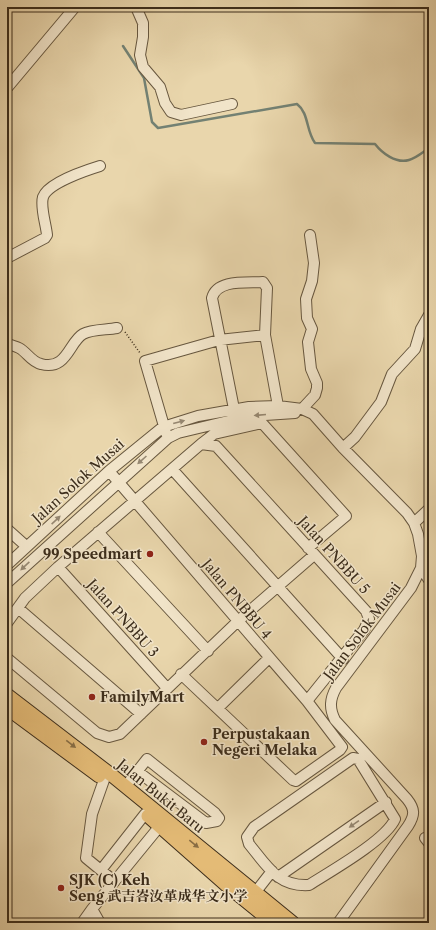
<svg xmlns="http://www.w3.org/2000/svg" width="436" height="930" viewBox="0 0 436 930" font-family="'Libre Caslon Text','Noto Serif SC',serif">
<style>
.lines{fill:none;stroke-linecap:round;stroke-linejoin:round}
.stream{stroke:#738173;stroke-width:2.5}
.minor-casing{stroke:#67573f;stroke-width:12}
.major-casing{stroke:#3c2d1b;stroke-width:15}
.path{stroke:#3c2d1b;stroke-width:1.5;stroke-dasharray:1 2;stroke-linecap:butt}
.minor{stroke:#f1e4c9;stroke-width:10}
.major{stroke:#e4bb76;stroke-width:13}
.oneway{fill:#968872}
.oneway2{fill:#886d44}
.poi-dot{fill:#8f2418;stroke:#f1e4c9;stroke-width:1.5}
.labels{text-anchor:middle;stroke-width:3;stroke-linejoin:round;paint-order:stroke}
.street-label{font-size:14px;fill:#3c2d1b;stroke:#f1e4c9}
.poi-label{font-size:14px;font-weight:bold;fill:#3c2d1b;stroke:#f1e4c9;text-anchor:start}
</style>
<rect width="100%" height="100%" fill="#e9d6ac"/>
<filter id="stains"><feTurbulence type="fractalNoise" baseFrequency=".005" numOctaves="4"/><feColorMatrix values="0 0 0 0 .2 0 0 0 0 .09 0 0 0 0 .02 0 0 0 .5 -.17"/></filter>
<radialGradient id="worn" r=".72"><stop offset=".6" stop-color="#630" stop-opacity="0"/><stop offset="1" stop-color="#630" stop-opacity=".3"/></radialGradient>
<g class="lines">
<path class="stream" d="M123,46L144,78L152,122L158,128L297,104C309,113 306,131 315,143L375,144C382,153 396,164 409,160C416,158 423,152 429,148"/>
<g class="minor-casing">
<path id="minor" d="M136,7L143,23V37L140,55L143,67L160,87L165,103L171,112L181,115L232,104
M7,88L75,7
M7,258L45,238L47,235C46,224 40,207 43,197C48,183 87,170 100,166
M7,344C11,345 15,346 19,348C27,352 31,362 41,364C67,371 69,342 83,334C92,329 107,330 117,328
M234,409L212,298C217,279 246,283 263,282L267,288L265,335L278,406
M302,409L315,395L317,388V383L311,369L308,342L312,329L307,318L306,299L312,281L314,263L310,235
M166,433L145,361L219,340L265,335
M201,444L216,446L366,611L369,619L364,630L307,701
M343,448L355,437L381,402L392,374L415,349L421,329L429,315
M172,469L343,659
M109,471L307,701L342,747L340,750L296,781L293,780L181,674
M414,523L429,509
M7,529L26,546
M98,532L208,651
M7,565L109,471L163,427L198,416L249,407L278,406L302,409L313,414L343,448L407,513L414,523L418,534L422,556L421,568L411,588L336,688C330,699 329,708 335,720L407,799C415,809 415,815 408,826L338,923
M58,567L167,688
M421,568L429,580
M7,583L168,438L178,433L249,416L295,413
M18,608L141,714
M7,623L25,598L58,567L201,444L214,434L262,423L346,516L308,548
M7,658L97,733L109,737L120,734L238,621L314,555
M218,708L269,658
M353,758L358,759L395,819C386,840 331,871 309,885C278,887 267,866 249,844L247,837L254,827Z
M104,780L92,814L86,858L114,881
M125,787L147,759L215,813L219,818L217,821L206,823L137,771
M425,838L429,843
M101,870L145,814
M278,877L386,802
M251,898L272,871
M82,923L92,909
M100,923L92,909L159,827"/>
</g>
<g class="major-casing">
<path id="major" d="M7,695L114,777L293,923
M7,708L99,776
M148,816L225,884L273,923"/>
</g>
<path class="path" d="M125,332L140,353"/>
<use href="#minor" class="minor"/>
<use href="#major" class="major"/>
</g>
<defs><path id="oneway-solid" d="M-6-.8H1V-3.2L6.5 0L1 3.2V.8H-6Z"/></defs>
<g class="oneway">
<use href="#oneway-solid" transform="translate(260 415) rotate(175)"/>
<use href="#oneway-solid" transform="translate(179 422) rotate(-15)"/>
<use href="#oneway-solid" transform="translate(142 460) rotate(138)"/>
<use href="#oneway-solid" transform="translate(56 520) rotate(-43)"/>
<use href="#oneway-solid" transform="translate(25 566) rotate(137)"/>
<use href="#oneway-solid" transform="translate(354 824) rotate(145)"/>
</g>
<g class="oneway2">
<use href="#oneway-solid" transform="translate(71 744) rotate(38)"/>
<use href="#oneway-solid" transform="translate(194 844) rotate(39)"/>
</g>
<g class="poi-dot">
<circle cx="150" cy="554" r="4"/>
<circle cx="92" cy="697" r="4"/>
<circle cx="204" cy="742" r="4"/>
<circle cx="61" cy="888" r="4"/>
</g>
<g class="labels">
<g class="street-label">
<text transform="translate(78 481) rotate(-42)" y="5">Jalan Solok Musai</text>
<text transform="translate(334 555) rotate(48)" y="5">Jalan PNBBU 5</text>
<text transform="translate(237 599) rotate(50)" y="5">Jalan PNBBU 4</text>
<text transform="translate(123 618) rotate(48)" y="5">Jalan PNBBU 3</text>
<text transform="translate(362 631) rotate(-53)" y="5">Jalan Solok Musai</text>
<text transform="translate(161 796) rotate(39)" y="5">Jalan Bukit Baru</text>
</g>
<g class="poi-label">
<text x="142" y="559" text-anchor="end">99 Speedmart</text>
<text x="100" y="702">FamilyMart</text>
<text x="212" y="739">Perpustakaan<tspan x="212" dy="16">Negeri Melaka</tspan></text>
<text x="69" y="885">SJK (C) Keh<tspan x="69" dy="16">Seng 武吉峇汝革成华文小学</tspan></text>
</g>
</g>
<rect width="436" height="930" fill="none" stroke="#e9d6ac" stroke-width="24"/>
<rect x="8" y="8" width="420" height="914" fill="none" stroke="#3c2d1b" stroke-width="2"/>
<rect x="12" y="12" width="412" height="906" fill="none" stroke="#3c2d1b"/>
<rect width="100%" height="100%" filter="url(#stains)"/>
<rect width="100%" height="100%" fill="url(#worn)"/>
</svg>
